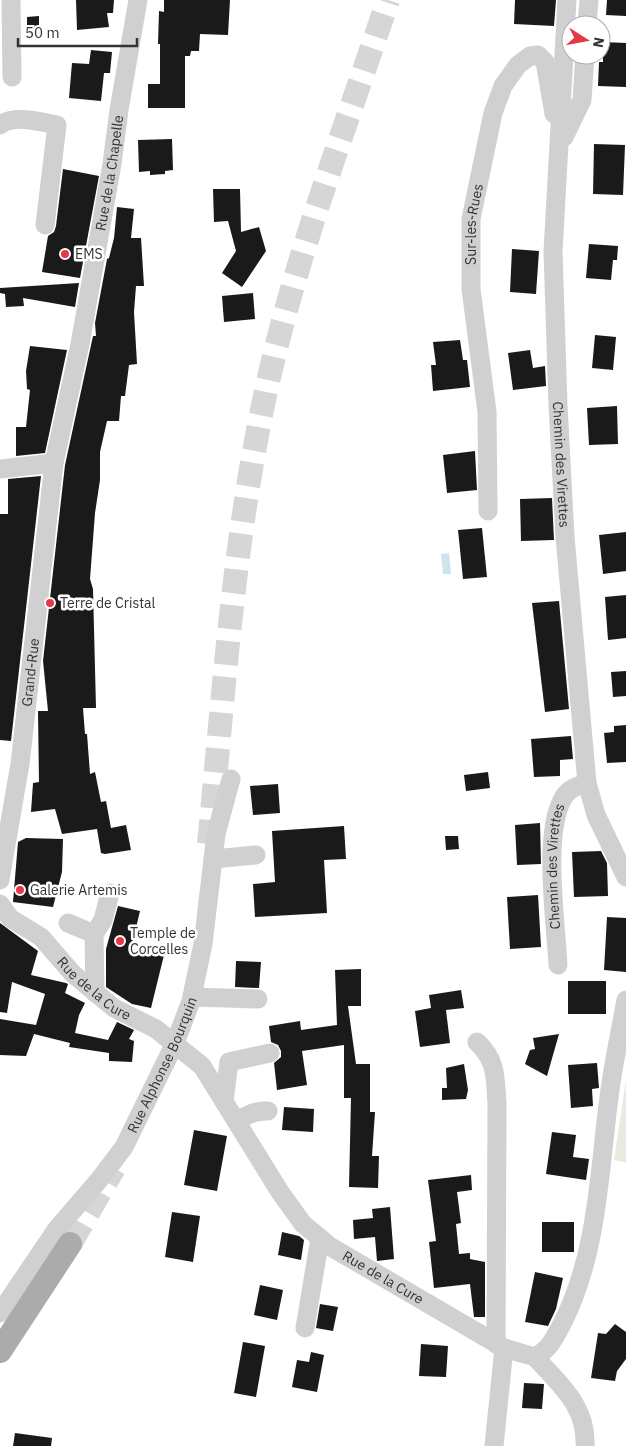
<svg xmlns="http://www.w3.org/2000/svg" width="626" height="1446" viewBox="0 0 626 1446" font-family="'IBM Plex Sans',sans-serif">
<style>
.green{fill:#e6ecdf}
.water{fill:#cfe2ee}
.building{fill:#1a1a1a}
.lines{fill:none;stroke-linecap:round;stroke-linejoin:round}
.major-tunnel{stroke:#d6d6d6;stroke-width:24;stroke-dasharray:24 12;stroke-linecap:butt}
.minor{stroke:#d0d0d0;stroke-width:19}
.major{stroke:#ababab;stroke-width:24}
.poi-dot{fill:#e63946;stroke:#fff;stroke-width:2}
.labels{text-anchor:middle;stroke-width:5;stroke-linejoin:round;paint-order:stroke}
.street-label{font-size:14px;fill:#333;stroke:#fff}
.poi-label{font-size:14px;fill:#333;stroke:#fff;text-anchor:start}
</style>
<rect width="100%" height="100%" fill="#fff"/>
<path class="green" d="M626,1080V1163L614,1160Z"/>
<path class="water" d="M449,553L451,574H443L441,554Z"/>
<path class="building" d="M76,0H114L113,13H107L109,27L77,30Z
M164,0H230L228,35L200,34L199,51H191L190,56H185V108H148V84H160V44H158L159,11L164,12Z
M515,0H556L554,26L514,24Z
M607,0H626V16L606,15Z
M39,16V29L27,30V17Z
M603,42L626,43V87L598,86L599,62H603Z
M91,50L112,52L110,73H104L101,101L69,98L72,63L89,64Z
M172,139L173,170L165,171V174L150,175V171L139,172L138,140Z
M594,144L625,145L623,195L593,194Z
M63,169L99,176L80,278L42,272L48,236L54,232L56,226Z
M213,189H240L241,232L259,227L266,251L242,287L222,273L236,251L228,221L214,222Z
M117,207L134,209L131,238H141L144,286H136L134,312L137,364L129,365L125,396H121L119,421H107L100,452V480L95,513L90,579L93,589L96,708H83L85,734H87L90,774L95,772L101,802L106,801L111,828L126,825L131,850L105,854L101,853L97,829L62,834L55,809L31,812L33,783L39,782L38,711H48L43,661L65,465L93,336H96L95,323L107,259L109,258L114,238Z
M589,244L618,246L617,260H613L611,280L586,278Z
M512,249L539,251L536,294L510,292Z
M79,283L75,307L23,298L24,306L6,307L5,294L0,293V288Z
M253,293L255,319L224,322L222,296Z
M595,335L616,337L613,370L592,368Z
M460,340L463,360H467L470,387L433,391L431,365H436L433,342Z
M30,346L67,350L45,453L16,456V427H26L30,390L27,389L26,371Z
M530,350L533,368L545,366L546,386L513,390L508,353Z
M617,406L618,444L589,445L587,408Z
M475,451L477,490L447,493L443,455Z
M41,476L11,741L0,740V514H8V479Z
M552,498L554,540L521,541L520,499Z
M482,528L487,577L463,579L458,530Z
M626,532V571L603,574L599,535Z
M626,595V638L608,640L605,597Z
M559,601L569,709L545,712L532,603Z
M626,671V696L613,697L611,672Z
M626,725V762L607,763L604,733L614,732V726Z
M571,736L573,759L560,760V776L534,777L531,739Z
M488,772L490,788L466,791L464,775Z
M278,784L280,813L253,815L250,786Z
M540,823L541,864L517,865L515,825Z
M344,826L346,859L324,860L327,913L255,917L253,884L275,882L272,831Z
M445,836H458L459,849L446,850Z
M26,838L63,839L62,872L53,907L13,902L18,842Z
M601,851L607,863L608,896L574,897L572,852Z
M538,895L541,947L510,949L507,897Z
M118,906L140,911L131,949L164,955L151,1008L132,1004L106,987V949Z
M607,917L626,918V972L604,970Z
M0,923L38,951L31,975L66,983L68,984L65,993L85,1003L79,1015L75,1033L108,1040L117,1022L134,1030L129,1039L134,1041L132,1062L109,1061V1053L69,1047L70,1043L34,1034L26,1056L0,1055V1019L36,1025L45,994L12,982L7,1013L0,1012Z
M236,961L261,962L259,988L235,987Z
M361,969V1006H348L356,1064H370V1112H375L372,1156H379L378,1188L349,1187L351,1098H344V1045L302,1051L307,1085L277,1090L274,1063L281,1057V1051L278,1045L271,1042L269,1026L300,1021L301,1030L337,1025L335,970Z
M568,981H606V1014H568Z
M461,990L464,1008L446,1010L450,1043L420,1047L415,1011L431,1008L429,995Z
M559,1034L547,1076L525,1064L530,1050L535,1049L533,1038Z
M597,1063L599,1088L592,1089L593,1106L571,1108L568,1065Z
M464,1064L468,1090L466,1099L442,1100V1088H447L446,1068Z
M284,1107L314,1109L313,1132L282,1130Z
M194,1130L227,1136L217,1191L184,1185Z
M552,1132L576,1135L573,1157L589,1159L586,1180L546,1174Z
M471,1175L472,1190L457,1192L461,1223L456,1224L459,1254L470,1253V1259L485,1262V1317H474L470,1284L434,1288L429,1242L436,1241L428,1180Z
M390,1207L394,1259L377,1261L375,1237L354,1239L353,1220L373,1218L372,1209Z
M172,1212L200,1216L193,1262L165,1257Z
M542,1222H574V1252H542Z
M282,1232L299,1236L304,1240L301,1260L278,1255Z
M535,1272L563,1278L556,1309L548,1326L525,1322Z
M260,1285L283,1290L277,1320L254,1315Z
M320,1304L338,1307L333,1331L316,1328Z
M615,1324L626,1332V1359L617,1371L615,1381L591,1378L598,1333L606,1334Z
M243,1342L265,1346L256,1397L234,1393Z
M421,1344L448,1346L446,1377L419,1376Z
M311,1352L324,1355L317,1392L292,1387L297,1360L309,1362Z
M524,1383L544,1384L542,1409L522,1408Z
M15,1433L52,1438L51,1446H13Z"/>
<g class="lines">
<path class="major-tunnel" d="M209,844C224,690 234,533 268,382C297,252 346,126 388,0
M70,1244L114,1168"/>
<g class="minor">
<path d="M11,0L12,77"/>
<path id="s1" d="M567,0L553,252L558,405L565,537L587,783L596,815L626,877"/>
<path d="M587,25L589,0"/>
<path d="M0,125C14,114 41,122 57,125L45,225"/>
<path d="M564,137L582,100L585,55"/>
<path d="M0,469L54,463"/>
<path id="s2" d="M488,511L487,412L471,289V219L493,113L503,86L518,65L530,56L538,55L545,62L554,114"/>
<path d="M213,859L256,855"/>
<path id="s3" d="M0,880L20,764L54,463L80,344L112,164L119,110L138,0"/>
<path id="s4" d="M0,904L10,918L41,937L73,974L114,1008L156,1029L202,1066L280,1192L303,1224L331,1247L504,1348L535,1357C550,1349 555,1337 563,1322C600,1248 599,1163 611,1083C615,1056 621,1028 626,1000"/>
<path d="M68,923L94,934"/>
<path id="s5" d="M558,965C556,923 543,837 562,800C567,789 577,786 587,783"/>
<path d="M95,993L94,934L103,920L110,893"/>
<path d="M192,997L258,999"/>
<path d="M477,1042C497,1061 495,1077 497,1103L496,1344"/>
<path d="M224,1101L229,1062L270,1053"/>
<path d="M237,1121C247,1115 256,1110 268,1111"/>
<path id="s6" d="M0,1313L56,1230L99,1180L124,1147L175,1043L191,1001L203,944L216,834L231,779"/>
<path d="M305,1328L320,1238"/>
<path d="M535,1357C560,1385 587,1406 585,1446"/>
<path d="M494,1446L504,1348"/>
</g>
<path class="major" d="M0,1351L70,1244"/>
</g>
<g class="poi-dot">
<circle cx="65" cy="254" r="5"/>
<circle cx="50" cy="603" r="5"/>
<circle cx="20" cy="890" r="5"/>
<circle cx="120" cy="941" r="5"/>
</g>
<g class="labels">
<g class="street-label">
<text dy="5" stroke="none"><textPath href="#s3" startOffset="716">Rue de la Chapelle</textPath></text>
<text dy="5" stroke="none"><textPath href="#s2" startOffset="288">Sur-les-Rues</textPath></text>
<text dy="5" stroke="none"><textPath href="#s1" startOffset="465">Chemin des Virettes</textPath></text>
<text dy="5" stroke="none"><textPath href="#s3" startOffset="210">Grand-Rue</textPath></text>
<text dy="5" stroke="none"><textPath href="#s5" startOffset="99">Chemin des Virettes</textPath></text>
<text dy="5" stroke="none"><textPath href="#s4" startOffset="128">Rue de la Cure</textPath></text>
<text dy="5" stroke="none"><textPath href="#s6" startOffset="298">Rue Alphonse Bourquin</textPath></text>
<text dy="5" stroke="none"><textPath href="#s4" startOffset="546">Rue de la Cure</textPath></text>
</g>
<g class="poi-label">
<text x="75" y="259">EMS</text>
<text x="60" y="608">Terre de Cristal</text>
<text x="30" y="895">Galerie Artemis</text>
<text x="130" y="938">Temple de<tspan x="130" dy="16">Corcelles</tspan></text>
</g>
</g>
<g transform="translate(586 40) rotate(101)"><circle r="24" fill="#ffffff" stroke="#adadad"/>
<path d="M0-4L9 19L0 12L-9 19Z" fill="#e63946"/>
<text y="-8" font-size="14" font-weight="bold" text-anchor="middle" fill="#333333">N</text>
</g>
<path d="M18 38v8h119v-8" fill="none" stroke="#333333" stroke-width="2.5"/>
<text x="25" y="38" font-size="15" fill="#333333" stroke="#ffffff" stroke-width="4" paint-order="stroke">50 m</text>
</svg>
